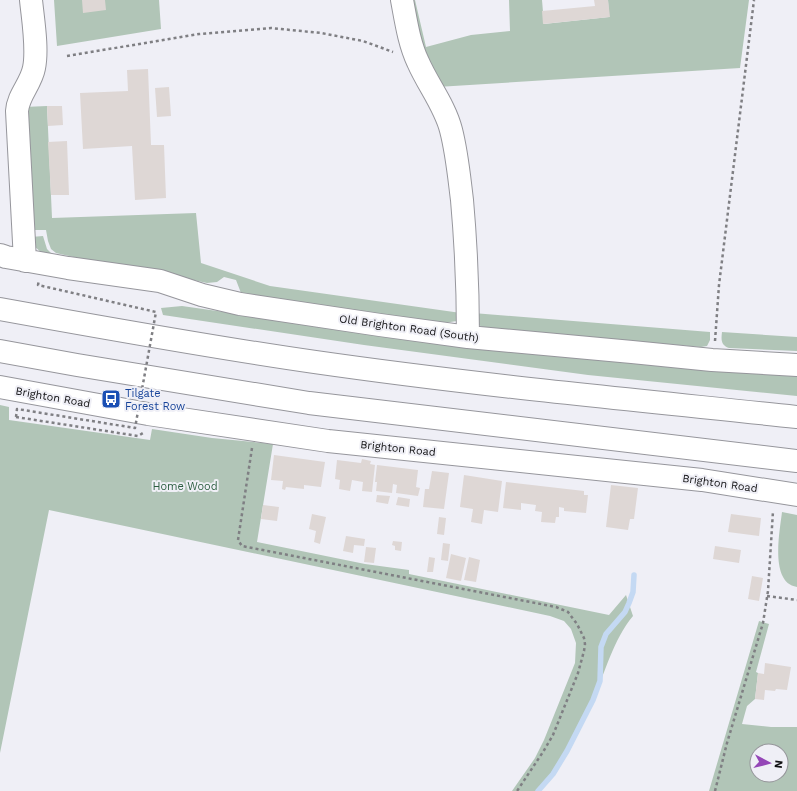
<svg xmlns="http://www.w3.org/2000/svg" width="797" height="791" viewBox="0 0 797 791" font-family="'Work Sans',sans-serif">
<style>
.green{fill:#b1c5b7;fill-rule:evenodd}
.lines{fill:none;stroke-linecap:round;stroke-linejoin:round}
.stream{stroke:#c4d9f3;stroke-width:5.5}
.building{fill:#ded7d5}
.minor-casing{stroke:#96969c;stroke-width:24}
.highway-casing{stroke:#96969c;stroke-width:24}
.path{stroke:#7f7f83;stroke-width:2.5;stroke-dasharray:3 3;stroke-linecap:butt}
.minor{stroke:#fff;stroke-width:22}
.highway{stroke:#fff;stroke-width:22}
.path-bridge{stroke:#7f7f83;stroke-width:2.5;stroke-dasharray:3 3;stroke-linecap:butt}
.labels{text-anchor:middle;stroke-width:4;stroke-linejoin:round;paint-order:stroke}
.street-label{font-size:11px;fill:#111113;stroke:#efeff6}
.transit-label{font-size:11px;fill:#164399;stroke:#efeff6;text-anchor:start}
.park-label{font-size:11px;fill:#2a5c3f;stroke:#efeff6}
</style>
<rect width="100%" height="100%" fill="#efeff6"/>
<path class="green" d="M54,0H159L161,29L57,46Z
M394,0H415L426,47L471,35L510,31L509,0H542L544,24L609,17L608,0H749L740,68L437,87C458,126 466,153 472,197L473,313L710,332V340L707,346L701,347L486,329C477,325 475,321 473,313H461L457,321L444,323L379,315L241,293L236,280L224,277L217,282L207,283L153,271L91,261L56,253L51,249L48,241L46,230H29L23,118L24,107L47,106L52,218L196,213L201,263L270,286L461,313L455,187L451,158L449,145L443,131L413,77L407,63Z
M43,236L47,249L52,254H43L33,245L31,237Z
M182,306L267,318L797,373V396L588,375L364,345L163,315L161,308Z
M722,332L797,337V351L729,348C721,345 721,340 722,332Z
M0,405L9,407V420L150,440L152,429L212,438L273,444L257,542L365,564L409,570V574L609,615L626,595L633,616C613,640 606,671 593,699C582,724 569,750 554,772C549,779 543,785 538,791H512L535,758L544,740L575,663L576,643L571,629L564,621L550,616L49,510L0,753Z
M782,512L797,515V587C769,583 780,530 782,512Z
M759,621L769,624L756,672L758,673L755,699L747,706L742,724L771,727H797V791H709ZM757,751H781V775H757Z"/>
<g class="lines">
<path class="stream" d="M538,791L553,774L567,751L593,700L600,681L601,647L606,634L625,612L629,603L633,592L634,575"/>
</g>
<path class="building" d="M82,0H105L106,10L83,13Z
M594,0H608L610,17L543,24L542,11L595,6Z
M148,69L151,145H164L166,198L135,200L132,146L83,149L80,93L128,91L127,70Z
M169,87L171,116L157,117L155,88Z
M47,106H62L63,125L48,126Z
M67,141L69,195H51L48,142Z
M274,455L325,462L321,487L304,485V489L286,487L285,490L282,489L283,481L271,480Z
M362,459L371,461L370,464L375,465L372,492L362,491L363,482L352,480L350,491L339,489L340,480L335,479L337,460L361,463Z
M377,465L418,470L416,487L420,488L418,496L396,493L397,485L393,484L392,493L376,491L377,482H375Z
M432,471L449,473L444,509L423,507L425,489H429Z
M464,475L502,481L498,512L484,510L482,524L471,522L473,509L460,507Z
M506,482L584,491V495H588L586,513L564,511V508L559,507V517H556L555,523L541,522L542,512L535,511L536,505L521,503V510L503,508Z
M611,485L638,488L634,519H630L628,530L606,527Z
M377,495L390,496L388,504L376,502Z
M398,497L410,499L409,507L396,505Z
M263,505L279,507L277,521L261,519Z
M312,514L326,517L320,544L314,542L316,531L309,529Z
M731,514L761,518L759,536L728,532Z
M439,517L446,518L444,535L437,534Z
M346,536L365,539L364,546L354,545L353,553L343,551Z
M393,541L402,542L401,551L395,550V546L392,545Z
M443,543L450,544L448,561L441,560Z
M715,546L741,550L739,563L713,559Z
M366,547L376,548L374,563L364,562Z
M451,554L466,558L461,581L446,578Z
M429,557L435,558L433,572H427Z
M469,557L480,560L476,582L464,580Z
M752,576L763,578L759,601L748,599Z
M765,663L791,667L787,690L776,689L775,691L765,690L764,700L755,699L758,673L764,674Z"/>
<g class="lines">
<g class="minor-casing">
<path id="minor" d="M402,0C406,21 409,43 418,62C428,85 445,106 451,130C457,153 459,176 462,200C466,245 468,291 468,337
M0,255L6,257L68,268L160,281L202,295L240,304L380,325L468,337L632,352L712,360L797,365
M25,261L17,111C18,95 31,84 34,68C38,49 33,20 31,0
M0,387L148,414L328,441L702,480L797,495"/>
</g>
<g class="highway-casing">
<path id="highway" d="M0,309C105,328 210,347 315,362C475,385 636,400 797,417
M0,351L77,365L309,403L797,461"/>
</g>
<path class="path" d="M67,56L199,34L271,28L321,33L363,41L393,52
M715,341L719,285L754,0
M16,417L138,436L143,433
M252,448L238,540L242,546L556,607L568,612L577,624L584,638L585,644L584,651L578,673L553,735L543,752L517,791
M767,596L797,600
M715,791L727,743L763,623L768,591L773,511"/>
<use href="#minor" class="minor"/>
<use href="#highway" class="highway"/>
<path class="path-bridge" d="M16,417L17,409L135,428L156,312L38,285L39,280"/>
</g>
<defs>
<g id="bus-square" transform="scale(1)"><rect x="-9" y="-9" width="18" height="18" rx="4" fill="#1a4fb4" stroke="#efeff6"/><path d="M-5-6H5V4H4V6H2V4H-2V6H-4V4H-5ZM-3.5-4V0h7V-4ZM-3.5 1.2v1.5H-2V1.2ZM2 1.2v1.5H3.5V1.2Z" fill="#fff"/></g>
</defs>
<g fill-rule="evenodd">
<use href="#bus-square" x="111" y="399"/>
</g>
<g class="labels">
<g class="street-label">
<text transform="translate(409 328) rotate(8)" y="4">Old Brighton Road (South)</text>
<text transform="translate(53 397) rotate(10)" y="4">Brighton Road</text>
<text transform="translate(398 448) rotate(6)" y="4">Brighton Road</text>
<text transform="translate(720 483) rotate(8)" y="4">Brighton Road</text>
</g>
<g class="transit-label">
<text x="125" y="397">Tilgate<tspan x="125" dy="13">Forest Row</tspan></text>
</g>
<g class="park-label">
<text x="185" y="490">Home Wood</text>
</g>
</g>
<g transform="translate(769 763) rotate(97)"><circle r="19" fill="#efeff6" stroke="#96969b"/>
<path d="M0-3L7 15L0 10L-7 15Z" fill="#9446b7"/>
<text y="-6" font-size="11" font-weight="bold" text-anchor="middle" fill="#111113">N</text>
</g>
</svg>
